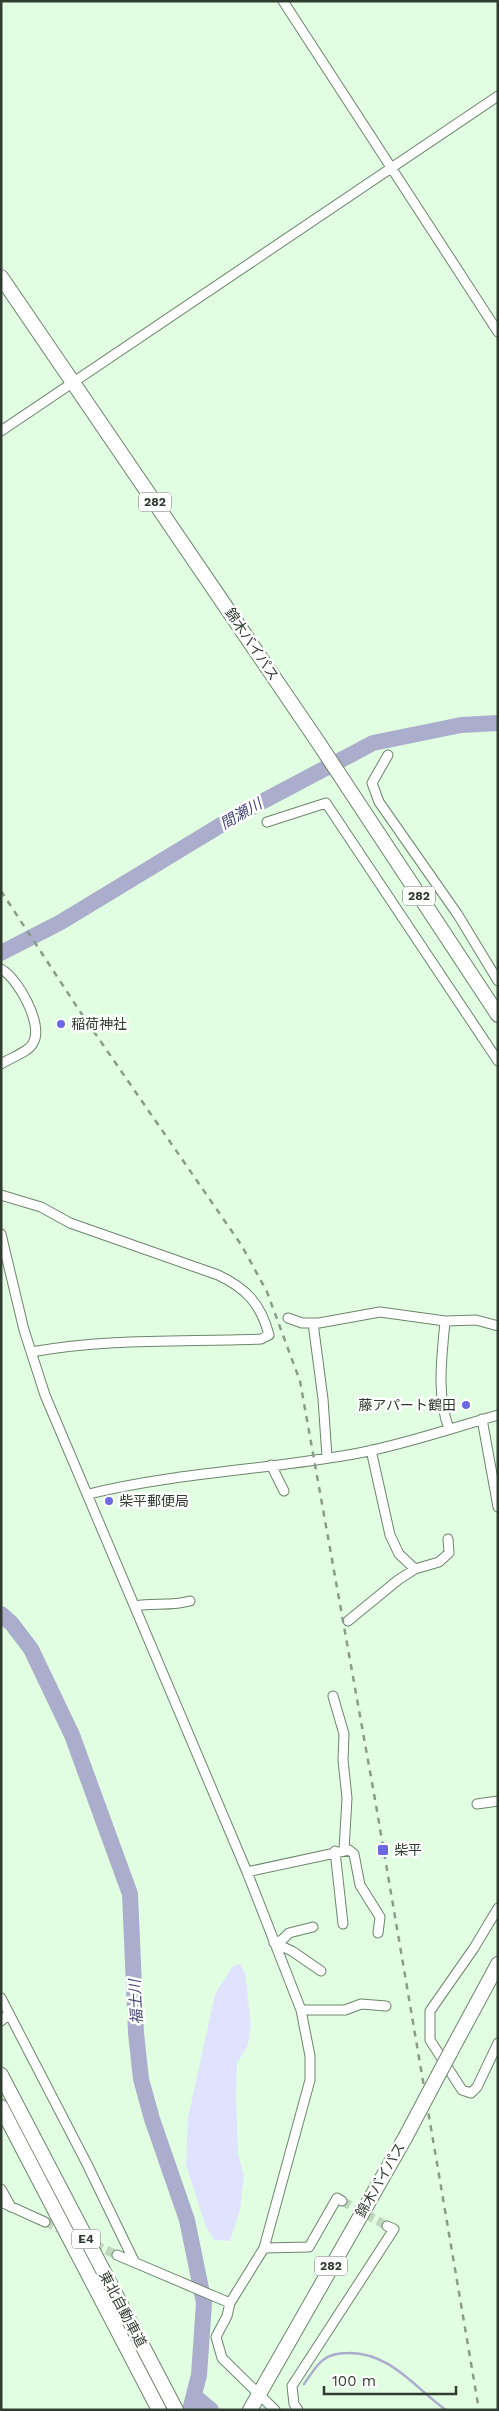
<svg xmlns="http://www.w3.org/2000/svg" width="499" height="2411" viewBox="0 0 499 2411" font-family="'Work Sans','Noto Sans JP',sans-serif">
<style>
.grass{fill:#e0e3fd}
.lines{fill:none;stroke-linecap:round;stroke-linejoin:round}
.stream{stroke:#aaadcb;stroke-width:2.5}
.river{stroke:#aaadcb;stroke-width:16}
.minor-tunnel{stroke:#bfd7bf;stroke-width:9;stroke-dasharray:9 4.5;stroke-linecap:butt}
.minor-casing{stroke:#6c856c;stroke-width:11}
.highway-casing{stroke:#6c856c;stroke-width:16}
.minor{stroke:#fff;stroke-width:9}
.highway{stroke:#fff;stroke-width:14}
.rail{stroke:#899c89;stroke-width:2.5;stroke-dasharray:6 6;stroke-linecap:butt}
.highway-bridge-casing{stroke:#6c856c;stroke-width:16;stroke-linecap:butt}
.highway-bridge{stroke:#fff;stroke-width:14}
.poi-dot{fill:#6b68e2;stroke:#fff;stroke-width:2}
.labels{text-anchor:middle;stroke-width:5;stroke-linejoin:round;paint-order:stroke}
.shield{fill:#fff;stroke:#6f766f;stroke-width:1}
.shield-label{font-size:12px;font-weight:bold;fill:#313c31}
.street-label{font-size:14px;fill:#313c31;stroke:#fff}
.poi-label{font-size:14px;fill:#313c31;stroke:#fff;text-anchor:start}
.water-label{font-size:15px;font-style:italic;fill:#474975;stroke:#fff}
</style>
<rect width="100%" height="100%" fill="#e2fee2"/>
<path class="grass" d="M240,1964L245,1973L251,2025L248,2045L237,2063L236,2095L238,2154L244,2176L240,2210L230,2241L214,2240L206,2227L186,2165L188,2118L215,1994L233,1966Z"/>
<g class="lines">
<path class="stream" d="M304,2384C309,2377 317,2364 323,2360C329,2355 340,2353 348,2353C390,2352 415,2388 446,2410"/>
<path class="river" d="M1,953L61,922L239,814L373,743L461,725L498,723
M1,1614L12,1624L31,1649L72,1735L130,1894L136,2033L141,2079L152,2119L187,2220L204,2303L199,2375L190,2410
M194,2396L211,2410"/>
<path class="minor-tunnel" d="M342,2201L387,2226
M45,2222L117,2255"/>
<g class="minor-casing">
<path id="minor" d="M283,1L498,332
M1,431L498,96
M388,755L372,783L379,802L458,915L498,981
M267,822L326,803L498,1061
M1,969C18,978 44,1025 33,1043C29,1052 10,1058 1,1064
M1,1195L41,1207L70,1223L218,1275C246,1288 261,1304 269,1335L261,1339C183,1342 108,1338 31,1352
M1,1234L24,1330L45,1395L247,1872L301,2010L310,2056V2080L264,2248L230,2303L227,2316L216,2337L222,2358L275,2410
M288,1318L302,1323H319L380,1312L445,1321L476,1320L498,1326
M445,1321C442,1357 436,1394 449,1429
M313,1323L323,1399L327,1457
M482,1419L498,1507
M371,1450L390,1535L399,1554L415,1569L439,1562L449,1553L448,1539
M271,1465L284,1491
M89,1494C178,1472 269,1470 359,1453C406,1444 452,1428 498,1415
M135,1606C154,1603 172,1606 190,1601
M348,1621L398,1580L415,1569
M333,1696L344,1734L343,1760L347,1798L344,1850
M477,1804L498,1801
M335,1851L343,1924
M247,1872L349,1850L354,1854L360,1885L380,1917L378,1933
M498,1908L474,1948L430,2011V2040L462,2090L471,2093L477,2087L498,2043
M274,1943L292,1951L321,1971
M274,1943L282,1940L289,1933L313,1927
M1,1998L87,2164L134,2261
M301,2010H345L361,2004L386,2006
M1,2021L9,2014
M1,2189L11,2207
M1,2202L45,2222
M264,2248L309,2247L337,2198L342,2201
M117,2255L230,2303
M298,2410L294,2404L292,2386L394,2229L387,2226"/>
</g>
<g class="highway-casing">
<path id="highway" d="M1,277L318,742L498,1015
M450,2053L498,1964
M1,2075L176,2410
M1,2107L159,2410
M250,2410L405,2138"/>
</g>
<use href="#minor" class="minor"/>
<use href="#highway" class="highway"/>
<path class="rail" d="M1,891L81,1013L242,1246L267,1292L300,1381L376,1805L479,2410"/>
<g class="highway-bridge-casing">
<path id="highway-bridge" d="M405,2138L450,2053"/>
</g>
<use href="#highway-bridge" class="highway-bridge"/>
</g>
<g class="poi-dot">
<circle cx="61" cy="1024" r="5"/>
<circle cx="466" cy="1405" r="5"/>
<circle cx="109" cy="1501" r="5"/>
<rect x="377" y="1844" width="12" height="12" rx="2.5"/>
</g>
<g class="labels">
<g class="shield">
<rect x="139" y="492.5" width="32" height="19" rx="4"/>
<rect x="403" y="886.5" width="32" height="19" rx="4"/>
<rect x="72" y="2229.5" width="28" height="19" rx="4"/>
<rect x="315" y="2256.5" width="32" height="19" rx="4"/>
</g>
<g class="shield-label">
<text x="155" y="506">282</text>
<text x="419" y="900">282</text>
<text x="86" y="2243">E4</text>
<text x="331" y="2270">282</text>
</g>
<g class="street-label">
<text transform="translate(252 644) rotate(56)" y="5">錦木バイパス</text>
<text transform="translate(380 2180) rotate(-60)" y="5">錦木バイパス</text>
<text transform="translate(123 2309) rotate(62)" y="5">東北自動車道</text>
</g>
<g class="poi-label">
<text x="71" y="1029">稲荷神社</text>
<text x="456" y="1410" text-anchor="end">藤アパート鶴田</text>
<text x="119" y="1506">柴平郵便局</text>
<text x="394" y="1855">柴平</text>
</g>
<g class="water-label">
<text transform="translate(241 814) rotate(-30)" y="5">間瀬川</text>
<text transform="translate(136 2002) rotate(-93)" y="5">福士川</text>
</g>
</g>
<rect width="499" height="2411" fill="none" stroke="#313c31" stroke-width="5"/>
<path d="M324 2386v8h132v-8" fill="none" stroke="#313c31" stroke-width="2.5"/>
<text x="332" y="2386" font-size="15" fill="#313c31" stroke="#ffffff" stroke-width="4" paint-order="stroke">100 m</text>
</svg>
